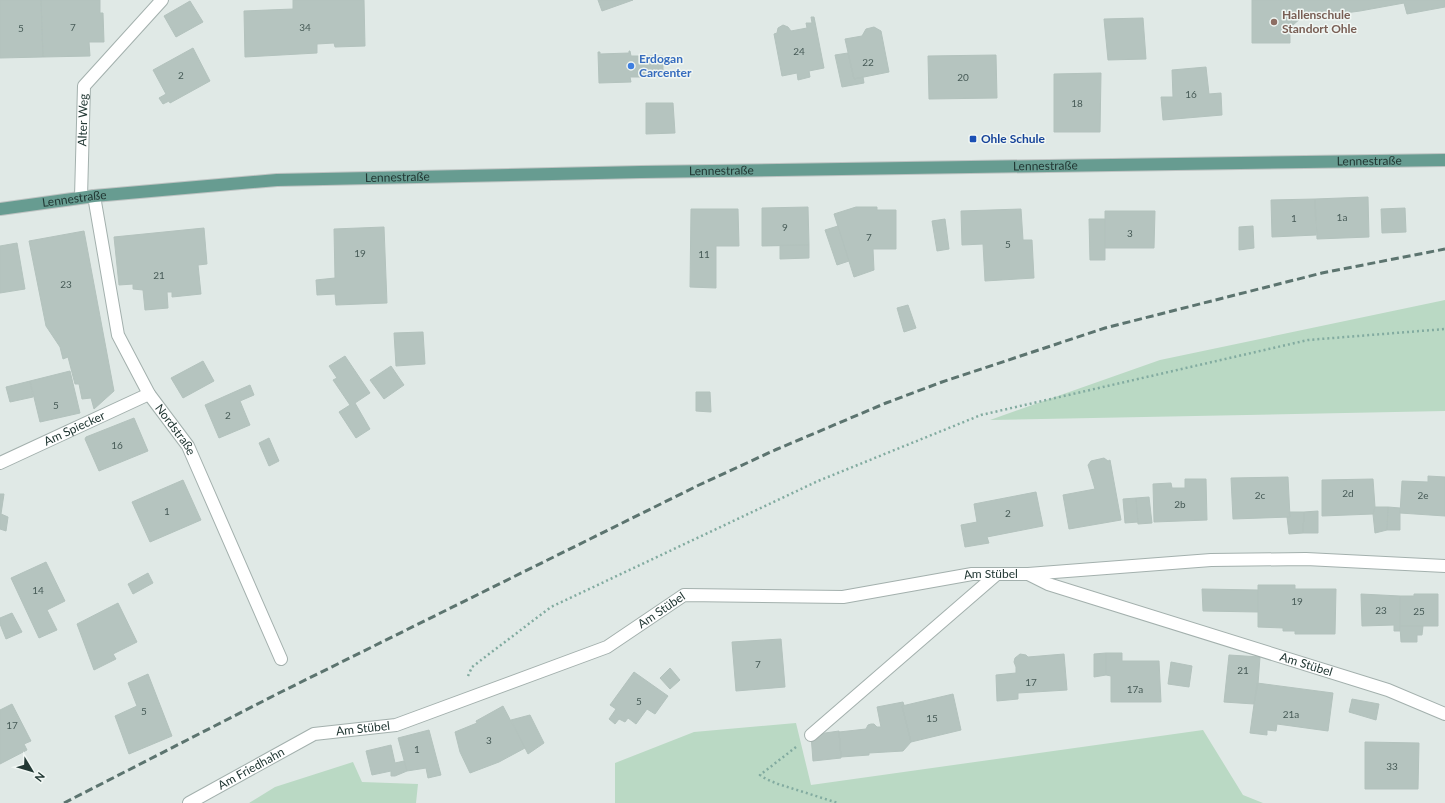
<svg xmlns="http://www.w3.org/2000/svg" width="1445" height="803" viewBox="0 0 1445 803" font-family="Lato,sans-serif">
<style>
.green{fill:#bad9c4}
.building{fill:#b5c4bf;stroke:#b3c2bd}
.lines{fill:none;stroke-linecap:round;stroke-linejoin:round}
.lane-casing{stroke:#a3b0ad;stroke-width:14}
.street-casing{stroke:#a3b0ad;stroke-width:14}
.primary-casing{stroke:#bdc3c2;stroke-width:14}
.path{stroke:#82aba0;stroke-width:2.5;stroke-dasharray:2 3;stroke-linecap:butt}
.lane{stroke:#fff;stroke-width:12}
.street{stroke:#fff;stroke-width:12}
.primary{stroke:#679c91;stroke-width:12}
.rail{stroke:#5c746f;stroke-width:3;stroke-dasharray:8 4;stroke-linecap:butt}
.education-dot{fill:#8d6e63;stroke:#f0f6f3;stroke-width:1.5}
.shop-dot{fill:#3f7fe0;stroke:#f0f6f3;stroke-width:1.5}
.transit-dot{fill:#1a4fb4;stroke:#f0f6f3;stroke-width:1.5}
.labels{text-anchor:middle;stroke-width:3;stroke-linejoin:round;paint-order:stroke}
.number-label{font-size:10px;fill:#475b57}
.education-label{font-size:12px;font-weight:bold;fill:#785e54;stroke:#f0f6f3;text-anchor:start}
.shop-label{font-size:12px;font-weight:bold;fill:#366cbe;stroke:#f0f6f3;text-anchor:start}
.street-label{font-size:12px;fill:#223834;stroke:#f0f6f3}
.transit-label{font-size:12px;font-weight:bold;fill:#164399;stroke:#f0f6f3;text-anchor:start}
</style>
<rect width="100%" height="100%" fill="#e0e9e6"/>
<path class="green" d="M1445,300V411L990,420L1160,360Z
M796,723L811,785L1203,730L1243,795L1263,803H615V763L694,732Z
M353,762L362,782L418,784L416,803H249L275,787Z"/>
<path class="building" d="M0,0H41L43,57L0,58Z
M41,0H100V13H103L104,42H89L90,56L43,57Z
M293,0H364L365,46L335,47L334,43L317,44V53L245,57L244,11L293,9Z
M598,0H633L602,11Z
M1252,0H1445V7L1407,14L1404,3L1360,11L1330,15H1300L1301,18L1293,25H1290V43H1252Z
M190,1L203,22L176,37L164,16Z
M811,17H814L824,68L809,71L810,77L798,80L797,73L782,76L774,34L777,33L778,28L783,25L788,27L791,31L807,28L806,23H812Z
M1143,18L1146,59L1108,60L1104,19Z
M874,27L881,31L889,72L854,79L845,39L862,36L866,29Z
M193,48L210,81L170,103L169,101L163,104L159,98L166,94L153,70Z
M629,51H630L631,56H663V77H630L631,82L599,83L598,52H600V54L629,53Z
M848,53L854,79L863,77L864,83L842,87L835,55Z
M996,55L997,98L929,99L928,56Z
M1206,67L1209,94L1221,93L1222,115L1163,120L1161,97H1173L1172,70Z
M1101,73L1100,132H1054V74Z
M646,103H673L675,133L646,134Z
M1368,197L1369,237L1317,239L1315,199Z
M1315,199L1316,235L1272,237L1271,200Z
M808,207L809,245L762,246V208Z
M856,207H877V210H896V249H873L874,270L854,277L834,214Z
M1405,208L1406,232L1382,233L1381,209Z
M691,209H738L739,246H716V288L690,287Z
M1021,209L1023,240H1032L1034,278L985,281L983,244L962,245L961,211Z
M1105,211H1155L1154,248H1105Z
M945,219L949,249L937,251L932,221Z
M1089,219H1105V260H1090Z
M838,226L849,261L837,265L825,230Z
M1253,226L1254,248L1239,250V227Z
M384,227L387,303L336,305L335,294L317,295L316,280L335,278L334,229Z
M204,228L207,264L198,265L201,294L172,297V292H167L168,308L145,310L143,290L133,289V284L119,285L114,237Z
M84,231L114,391L94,409L91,398L82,399L79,384H75L68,357L63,359L60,347L46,326L29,241Z
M17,243L25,289L0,293V246Z
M780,245H809V258L780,259Z
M908,305L916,328L904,332L897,308Z
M423,332L425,364L396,366L394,333Z
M345,356L370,393L355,403L370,429L356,438L339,412L350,405L333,380L337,378L329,366Z
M203,361L214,381L183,398L171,378Z
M391,366L404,385L384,399L370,380Z
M70,371L80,413L40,422L30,381Z
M30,381L33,397L10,402L6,387Z
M250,385L254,395L240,401L250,425L219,438L205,405Z
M696,392H710L711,412L696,411Z
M134,418L148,451L99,471L85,439L86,437Z
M269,438L279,461L269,466L259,443Z
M1104,458L1108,461L1110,460L1121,520L1069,529L1063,495L1095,489L1088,465L1091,461Z
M1428,476L1445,477V516L1400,513L1402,481L1428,482Z
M1288,477L1290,517L1233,519L1231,478Z
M1185,479H1206L1207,520L1154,522L1153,484L1171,483L1172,488H1185Z
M1373,479L1375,507L1373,514L1322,516V480Z
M183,480L201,520L150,542L132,502Z
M1036,492L1043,526L987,537L989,543L965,547L961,525L977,522L974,504Z
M0,494H4L1,514L8,517L6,531L0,529Z
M1149,497L1152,523L1138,524L1136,498Z
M1136,498L1138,522L1125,523L1123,499Z
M1375,507H1388L1387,530L1375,533L1373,514Z
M1388,507L1400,508V530H1387Z
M1318,511V533H1303L1304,512Z
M1289,512H1304L1303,533L1289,534L1287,517H1290Z
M46,562L65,601L47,610L57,630L39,638L11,578Z
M148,573L153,583L133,594L128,584Z
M1258,585H1295V589H1336L1335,634H1295V631H1283V628L1258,627Z
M1202,589L1258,590V612L1203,611Z
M1361,594L1400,596V631H1394V625L1362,626Z
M1414,594H1438V626H1400V596H1414Z
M118,603L137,642L113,654L116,659L94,670L77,624Z
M12,613L22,632L6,639L0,624V618Z
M1400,626H1423L1422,635H1417V642H1401Z
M781,639L785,687L736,691L732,642Z
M1106,653V675L1094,677V654Z
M1106,653H1122V661H1159L1161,702H1111V676L1106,675Z
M1020,654L1026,655L1028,657L1064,654L1067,690L1018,693V699L997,701L996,675L1016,673V667L1014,662L1015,658Z
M1229,655L1260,657L1258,684L1254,704L1224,702Z
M1171,662L1192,666L1189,687L1168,684Z
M670,668L680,680L670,689L660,678Z
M634,672L668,696L655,714L647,709L636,724L628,718L625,722L619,719L615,724L609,719L616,709L610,705Z
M148,674L172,736L129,754L115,716L137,706L128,683Z
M1257,683L1333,693L1328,731L1277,724L1276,731L1267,730V735L1250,733Z
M953,694L961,730L911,742L902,706Z
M1352,699L1379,704L1376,720L1349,712Z
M903,702L904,705L902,706L911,742L903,751L869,753V755L841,757L839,732L866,729L868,725L871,724H874L877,727H881L877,707Z
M12,704L31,741L24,744L27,750L0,764V710Z
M503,706L525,748L499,762L470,773L460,752L455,732L477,723L476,721Z
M530,715L544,743L528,754L511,720Z
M429,730L441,775L428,778L426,768L407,771L398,738Z
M839,731L841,758L813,761L811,735Z
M1365,742L1419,743L1418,789H1365Z
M391,745L395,763L404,761L407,771L395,776H391V771L372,775L366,751Z"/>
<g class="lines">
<g class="lane-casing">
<path id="lane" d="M811,735L997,574"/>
</g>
<g class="street-casing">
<g id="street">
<path id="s1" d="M94,196L118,335L149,394L188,446L281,659"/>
<path id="s2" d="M81,197L84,86L162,0"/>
<path id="s3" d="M0,463L149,394"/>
<path d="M1028,574L1211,560L1306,559L1445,566"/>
<path id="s4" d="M189,803L314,734L396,725L607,647L684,595L843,597L972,574H1028L1048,584L1388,690L1445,714"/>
</g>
</g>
<g class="primary-casing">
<g id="primary">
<path id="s5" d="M0,209L94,196L277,180L641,172L1445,160"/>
</g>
</g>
<path class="path" d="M468,676L472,667L551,607L818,481L981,415L1308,340L1445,329
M796,747L760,775L766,779L778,784L838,803"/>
<use href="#lane" class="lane"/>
<use href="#street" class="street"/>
<use href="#primary" class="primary"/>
<path class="rail" d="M64,803L281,692L699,485L775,450L886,403L942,382L1105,328L1322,273L1445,249"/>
</g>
<circle class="education-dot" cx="1274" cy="22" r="4"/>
<circle class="shop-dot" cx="631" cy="66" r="4"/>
<rect class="transit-dot" x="969" y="135" width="8" height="8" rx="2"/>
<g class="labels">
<g class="number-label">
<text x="73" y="31">7</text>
<text x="305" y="31">34</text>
<text x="21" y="32">5</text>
<text x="799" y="55">24</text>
<text x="868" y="66">22</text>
<text x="181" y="79">2</text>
<text x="963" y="81">20</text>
<text x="1191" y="98">16</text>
<text x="1077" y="107">18</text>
<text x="1342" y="221">1a</text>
<text x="1294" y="222">1</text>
<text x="785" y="231">9</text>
<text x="1130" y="237">3</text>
<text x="869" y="241">7</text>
<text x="1008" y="248">5</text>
<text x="360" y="257">19</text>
<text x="704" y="258">11</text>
<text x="159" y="279">21</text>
<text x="66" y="288">23</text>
<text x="56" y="409">5</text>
<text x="228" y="419">2</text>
<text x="117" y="449">16</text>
<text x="1348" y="497">2d</text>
<text x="1260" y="499">2c</text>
<text x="1423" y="499">2e</text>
<text x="1180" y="508">2b</text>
<text x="167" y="515">1</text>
<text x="1008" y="517">2</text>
<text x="38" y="594">14</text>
<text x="1297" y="605">19</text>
<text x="1381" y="614">23</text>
<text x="1419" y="615">25</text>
<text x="758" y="668">7</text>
<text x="1243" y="674">21</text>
<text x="1031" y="686">17</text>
<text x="1135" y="693">17a</text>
<text x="639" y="705">5</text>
<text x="144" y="715">5</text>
<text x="1291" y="718">21a</text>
<text x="932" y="722">15</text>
<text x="12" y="729">17</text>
<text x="489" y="744">3</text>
<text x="417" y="753">1</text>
<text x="1392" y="770">33</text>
</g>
<g class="education-label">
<text x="1282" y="19">Hallenschule<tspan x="1282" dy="14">Standort Ohle</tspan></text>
</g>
<g class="shop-label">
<text x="639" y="63">Erdogan<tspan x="639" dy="14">Carcenter</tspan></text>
</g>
<g class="street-label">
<text dy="4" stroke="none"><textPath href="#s2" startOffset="77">Alter Weg</textPath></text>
<text dy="4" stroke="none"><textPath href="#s5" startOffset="1371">Lennestraße</textPath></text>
<text dy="4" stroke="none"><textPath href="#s5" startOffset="1047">Lennestraße</textPath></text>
<text dy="4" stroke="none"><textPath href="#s5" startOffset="723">Lennestraße</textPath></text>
<text dy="4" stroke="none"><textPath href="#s5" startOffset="399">Lennestraße</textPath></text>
<text dy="4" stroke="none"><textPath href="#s5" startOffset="75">Lennestraße</textPath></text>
<text dy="4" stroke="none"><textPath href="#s3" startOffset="82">Am Spiecker</textPath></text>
<text dy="4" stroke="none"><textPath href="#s1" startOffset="252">Nordstraße</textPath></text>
<text dy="4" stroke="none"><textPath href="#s4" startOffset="852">Am Stübel</textPath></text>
<text dy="4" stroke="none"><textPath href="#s4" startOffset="516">Am Stübel</textPath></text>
<text dy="4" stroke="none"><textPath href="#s4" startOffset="1182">Am Stübel</textPath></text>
<text dy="4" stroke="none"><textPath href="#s4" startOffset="192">Am Stübel</textPath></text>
<text dy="4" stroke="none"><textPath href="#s4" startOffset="71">Am Friedhahn</textPath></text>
</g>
<g class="transit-label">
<text x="981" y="143">Ohle Schule</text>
</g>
</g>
<g transform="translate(32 771) rotate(128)" stroke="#f0f6f3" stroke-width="3" paint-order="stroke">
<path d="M0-3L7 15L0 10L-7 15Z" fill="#223834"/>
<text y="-6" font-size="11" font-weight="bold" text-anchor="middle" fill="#223834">N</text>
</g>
</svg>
